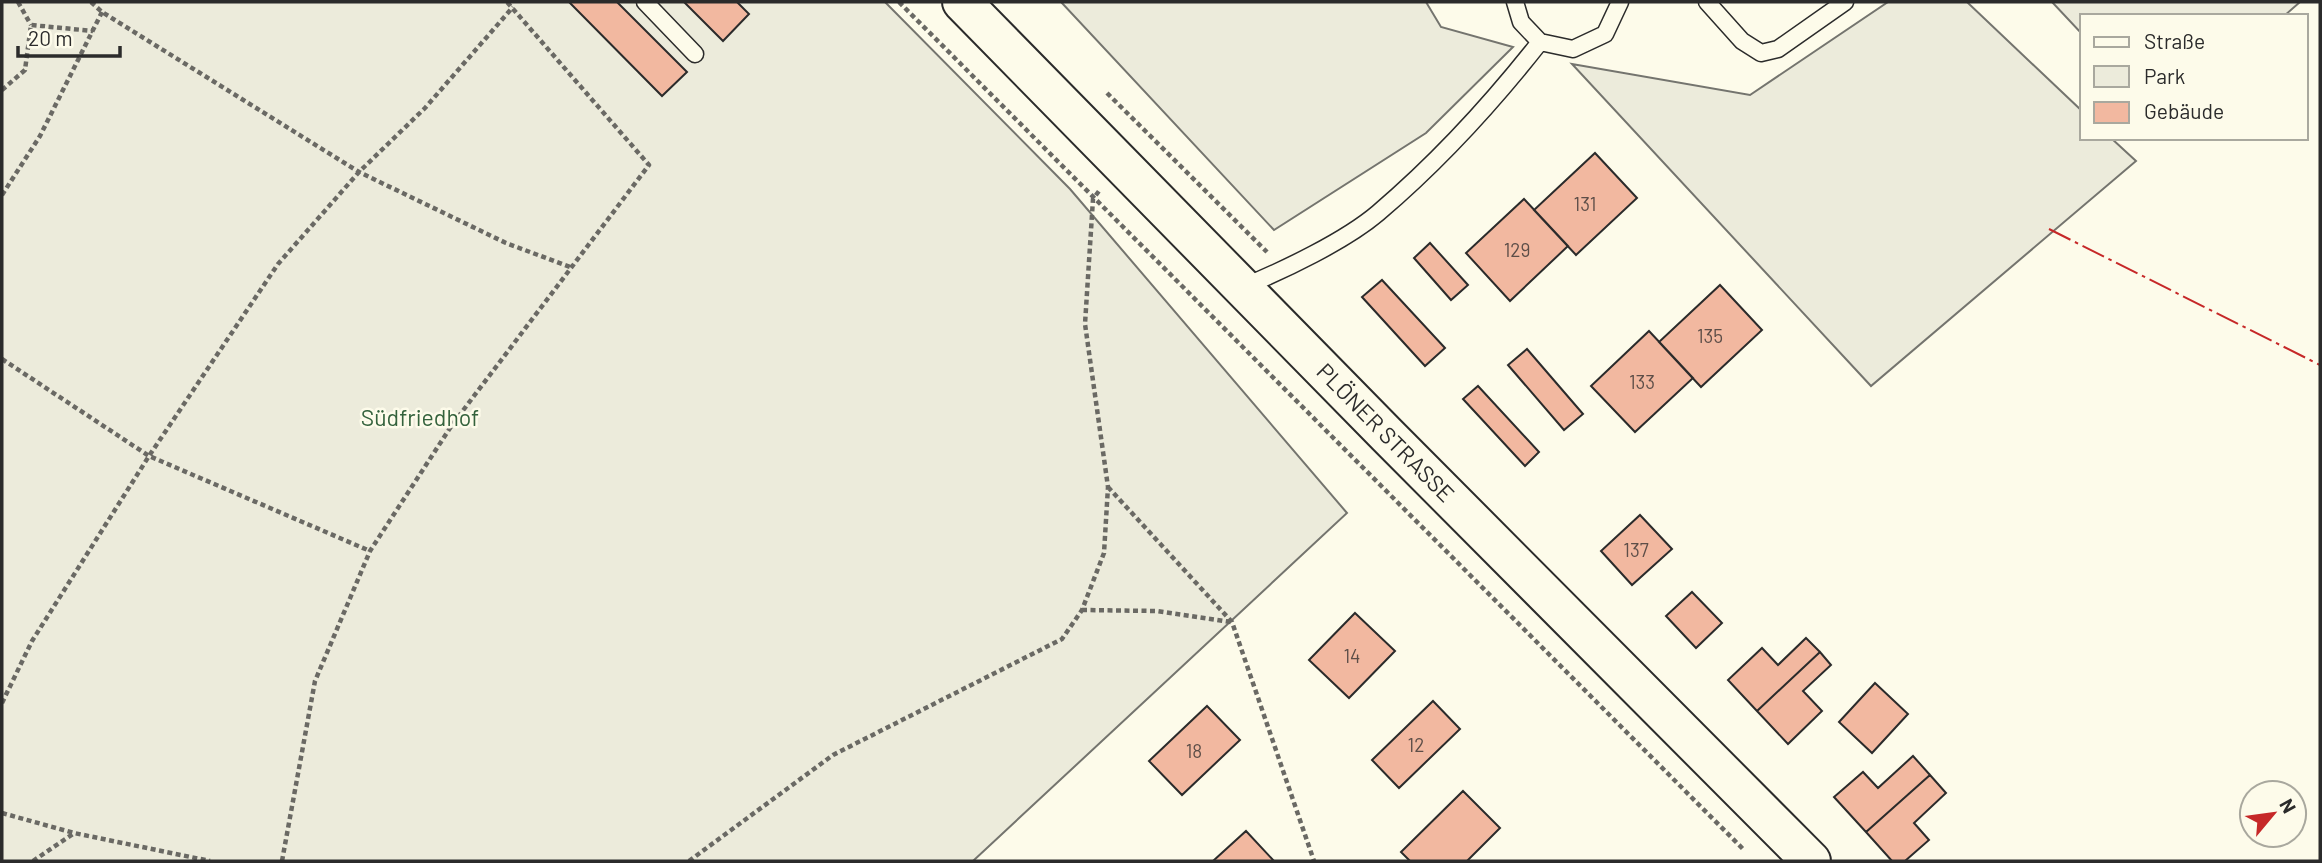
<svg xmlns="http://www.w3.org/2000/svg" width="2322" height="863" viewBox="0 0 2322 863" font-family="Barlow,sans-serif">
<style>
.green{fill:#ecebdb;stroke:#74746e;stroke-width:2}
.building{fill:#f2b8a0;stroke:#2b2b2b;stroke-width:2}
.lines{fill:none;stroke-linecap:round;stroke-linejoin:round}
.service-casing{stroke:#2b2b2b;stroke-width:19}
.primary-casing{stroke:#2b2b2b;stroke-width:42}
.path{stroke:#6a6964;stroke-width:4.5;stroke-dasharray:5 3.5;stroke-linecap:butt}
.service{stroke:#fdfbea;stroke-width:16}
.primary{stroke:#fdfbea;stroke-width:38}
.power{stroke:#c62828;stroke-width:2;stroke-dasharray:24 5 3.5 5;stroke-linecap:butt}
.labels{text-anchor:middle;stroke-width:5;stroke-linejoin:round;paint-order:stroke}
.number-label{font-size:19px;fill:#5d4e48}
.park-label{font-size:23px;fill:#34623c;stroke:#fdfbea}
.street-label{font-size:23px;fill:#2b2b2b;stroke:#fdfbea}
</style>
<rect width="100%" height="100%" fill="#fdfbea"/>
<path class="green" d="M2,2H885L1070,189L1347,513L973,861H2Z
M1061,2H1426L1441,27L1513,47L1426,133L1274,230Z
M1888,2H1967L2082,111V138H2111L2136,161L1871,386L1572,64L1750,95Z
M2052,2H2300L2284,16H2082V34Z"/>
<path class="building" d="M569,2H617L687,72L662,96Z
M684,2H737L749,14L723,41Z
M1595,153L1637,198L1576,255L1534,210Z
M1524,199L1568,246L1510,301L1466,253Z
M1430,243L1468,285L1451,300L1414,258Z
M1382,280L1445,348L1425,366L1362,297Z
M1720,285L1762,330L1701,387L1659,342Z
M1649,331L1693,378L1635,432L1591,386Z
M1527,349L1583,414L1564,430L1508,365Z
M1478,386L1539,452L1525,466L1463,399Z
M1640,515L1672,549L1632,585L1601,551Z
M1692,592L1722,623L1696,648L1666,616Z
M1355,613L1395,651L1349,698L1309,660Z
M1806,638L1820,652L1757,711L1728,680L1762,648L1778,665Z
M1820,652L1831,665L1803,691L1822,711L1788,744L1757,711Z
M1875,683L1908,714L1872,753L1839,722Z
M1433,701L1460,729L1399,788L1372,760Z
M1207,706L1240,740L1182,795L1149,761Z
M1913,756L1930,775L1866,832L1834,797L1863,772L1878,788Z
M1930,775L1946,793L1914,823L1929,840L1905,861H1892L1866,832Z
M1463,791L1500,828L1467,861H1410L1401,852Z
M1246,831L1274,861H1213Z"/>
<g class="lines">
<g class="service-casing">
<path id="service" d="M645,2L695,54
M1515,2L1521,22L1540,42L1573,49L1605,34L1620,2
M1707,2L1742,41L1761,53L1778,49L1845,2
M1243,287C1284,270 1345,241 1378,213C1438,162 1492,103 1540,42"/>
</g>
<g class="primary-casing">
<g id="primary">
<path id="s1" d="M962,2L1387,435L1811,861"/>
</g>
</g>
<path class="path" d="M18,2L31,25
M91,2L102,12L359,172L506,243L570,267
M899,2L1743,849
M2,90L25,70L31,25L93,31
M1107,93L1267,252
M2,195L40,136L102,12
M2,359L149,456L370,551
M1108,487L1232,622L1314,861
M1082,610L1157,611L1231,622
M2,703L32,641L149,456L278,264L359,172L425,108L513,7
M2,813L74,833L210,861
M33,861L73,834
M282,861L315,681L370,551L452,425L649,165L507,2
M689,861L833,755L1062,639L1082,610L1104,553L1108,487L1085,324L1093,199L1099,191"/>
<use href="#service" class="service"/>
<use href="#primary" class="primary"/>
<path class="power" d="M2049,229L2320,365"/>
</g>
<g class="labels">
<g class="number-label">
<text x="1585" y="211">131</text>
<text x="1517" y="257">129</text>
<text x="1710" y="343">135</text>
<text x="1642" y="389">133</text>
<text x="1636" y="557">137</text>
<text x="1352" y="663">14</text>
<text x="1416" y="752">12</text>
<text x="1194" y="758">18</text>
</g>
<g class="park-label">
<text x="420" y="426">Südfriedhof</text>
</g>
<g class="street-label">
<text dy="8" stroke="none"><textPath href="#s1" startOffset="604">PLÖNER STRASSE</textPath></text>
</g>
</g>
<rect width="2322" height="863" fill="none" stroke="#2b2b2b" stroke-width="7"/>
<rect x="2080" y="14" width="228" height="126" fill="#fdfbea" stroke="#a9a89e" stroke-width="2"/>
<rect x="2094" y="37" width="35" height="10" fill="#fdfbea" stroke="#a9a89e" stroke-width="2"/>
<text x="2144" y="49" font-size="21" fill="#2b2b2b">Straße</text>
<rect x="2094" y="66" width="35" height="21" fill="#ecebdb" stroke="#a9a89e" stroke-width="2"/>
<text x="2144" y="84" font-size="21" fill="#2b2b2b">Park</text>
<rect x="2094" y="102" width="35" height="21" fill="#f2b8a0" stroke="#a9a89e" stroke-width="2"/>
<text x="2144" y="119" font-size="21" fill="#2b2b2b">Gebäude</text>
<g transform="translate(2273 814) rotate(61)"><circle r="33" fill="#fdfbea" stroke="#a9a89e" stroke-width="2"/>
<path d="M0-5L12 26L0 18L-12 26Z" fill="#c62828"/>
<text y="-10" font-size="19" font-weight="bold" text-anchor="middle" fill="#2b2b2b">N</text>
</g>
<path d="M18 46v10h102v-10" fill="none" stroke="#2b2b2b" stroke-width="3.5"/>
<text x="28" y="46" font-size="21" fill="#2b2b2b" stroke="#fdfbea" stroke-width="5" paint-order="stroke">20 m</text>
</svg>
